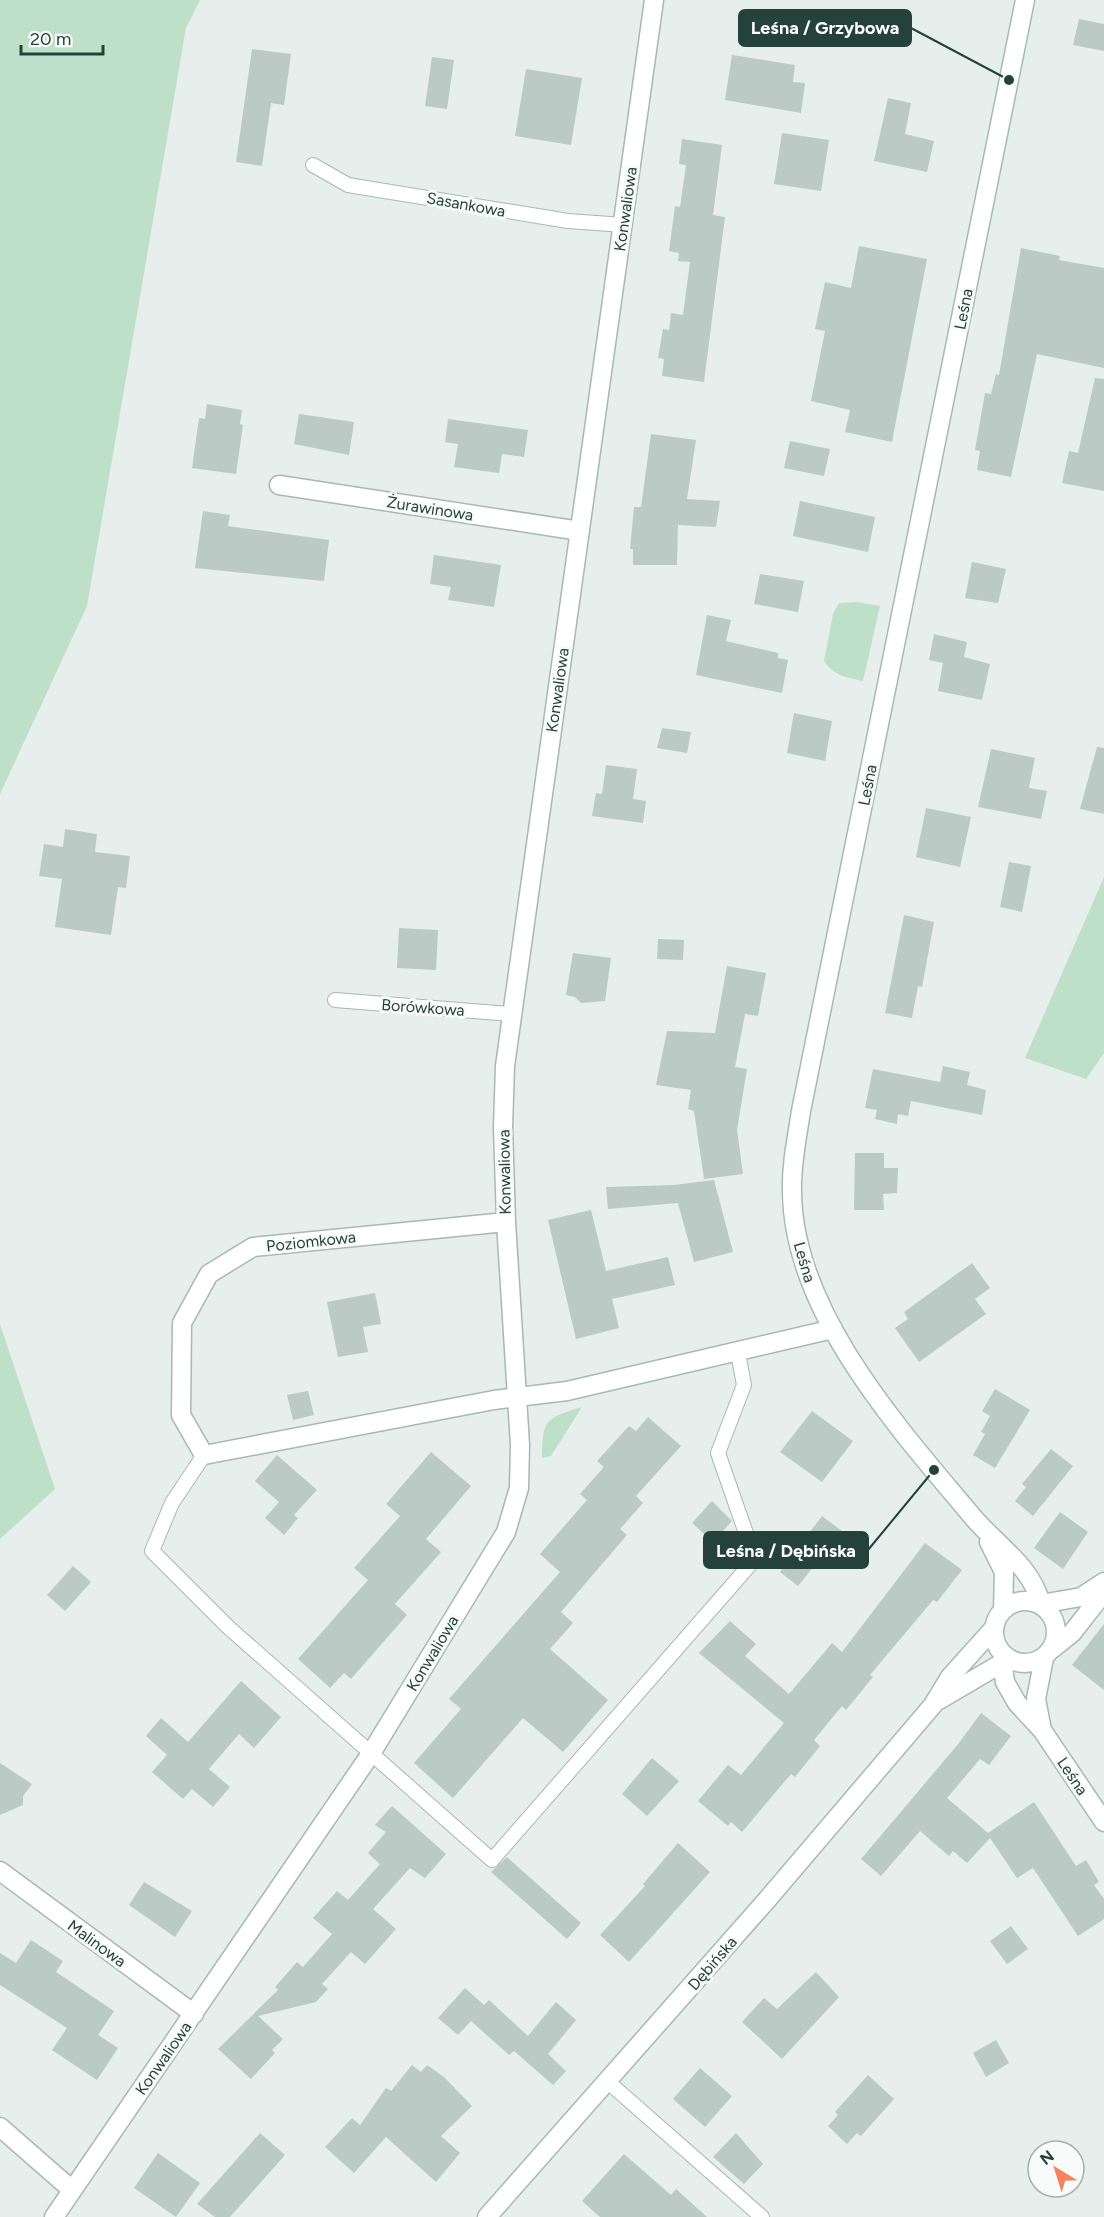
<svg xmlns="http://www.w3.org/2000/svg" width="1104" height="2217" viewBox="0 0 1104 2217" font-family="Figtree,sans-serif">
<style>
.green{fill:#bfe0c8}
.building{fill:#bbcac4}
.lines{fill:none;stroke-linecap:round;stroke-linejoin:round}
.lane-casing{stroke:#a8b8b2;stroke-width:16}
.street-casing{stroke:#a8b8b2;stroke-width:21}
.secondary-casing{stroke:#a4bbb3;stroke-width:21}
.lane{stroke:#fff;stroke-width:14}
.street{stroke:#fff;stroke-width:18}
.secondary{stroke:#fff;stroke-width:18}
.labels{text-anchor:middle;stroke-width:6;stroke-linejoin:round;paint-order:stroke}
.street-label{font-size:16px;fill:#24423a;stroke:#f7fbf9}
.leader{fill:none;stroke:#24423a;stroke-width:2}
.callout-dot{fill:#24423a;stroke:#f7fbf9;stroke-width:2}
.callout{fill:#24423a;stroke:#24423a;stroke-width:2}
.callout-label{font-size:18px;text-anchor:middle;font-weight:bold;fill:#fff}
</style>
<rect width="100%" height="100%" fill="#e6efeb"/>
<path class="green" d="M0,0H200L186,28L87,606L0,794Z
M857,602L880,606L863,681C847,678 833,675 824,661L833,614L839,603Z
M1104,877V1053L1086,1079L1025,1058Z
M0,1324L55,1489L0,1539Z
M582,1407L551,1456L542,1458C542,1419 546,1418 582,1407Z"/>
<path class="building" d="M1079,19L1104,24V51L1073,45Z
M252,49L291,54L284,105L271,103L262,166L236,162Z
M732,55L795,65L793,82L805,83L801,113L725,100Z
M432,57L454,60L447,109L425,106Z
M526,69L582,78L571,145L515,136Z
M888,98L911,103L905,134L934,141L927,172L874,161Z
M782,133L829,140L821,191L774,184Z
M682,139L722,145L713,215L725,217L704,382L662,376L664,359L658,358L663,329L669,330L671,313L683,315L690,262L678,261L679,253L669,251L675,206L680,207L686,165L679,164Z
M859,246L927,259L892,442L845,432L850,410L811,401L825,331L815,329L825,282L851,288Z
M1021,248L1060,256L1059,260L1104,268V368L1037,354L1011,477L977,470L980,451L975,450L985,393L991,394L996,374L999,375Z
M1095,378L1104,379V491L1062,483L1069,451L1078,453Z
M207,404L242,410L240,424L243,425L236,474L192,468L199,418L205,419Z
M299,414L354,422L349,455L294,444Z
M448,419L528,430L524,457L502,454L499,473L454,467L458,444L445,442Z
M651,434L696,440L687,499L720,501L716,527L678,525L677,565H633V549H630L634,507H641Z
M790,441L830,449L824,476L784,468Z
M800,501L875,517L868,552L793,536Z
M203,511L230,515L228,526L329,540L324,581L195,568Z
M434,555L501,565L494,607L448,600L451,587L430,584Z
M972,562L1006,569L998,603L965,598Z
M760,574L804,581L798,612L754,604Z
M707,615L731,620L726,641L778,653V658L788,660L782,693L696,675Z
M934,634L967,642L964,657L990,664L982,700L938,691L943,663L929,660Z
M794,713L832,721L825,761L787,753Z
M662,728L691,732L687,753L657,748Z
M1097,747L1104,748V814L1080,809Z
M991,749L1035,758L1029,788L1047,791L1041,819L978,807Z
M606,765L637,769L633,799L646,801L643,823L592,816L596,793L602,794Z
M926,808L971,817L960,867L916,857Z
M65,829L97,834L95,852L130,856L126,888L118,887L111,935L55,927L62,879L39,876L44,844L63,847Z
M1009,862L1031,866L1022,912L1000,907Z
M904,915L934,922L922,987L918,986L912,1018L885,1013Z
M399,928L438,930L436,970L397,968Z
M658,939L684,940L683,960L657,959Z
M573,953L611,958L605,1001L581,1003L575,997L566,995Z
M727,966L766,973L758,1016L745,1014L735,1067L747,1069L737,1130L743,1174L704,1179L694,1111L688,1109L691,1090L656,1085L667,1031L715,1033Z
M943,1066L970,1072L967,1085L986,1090L982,1115L911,1101L908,1116L898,1114L897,1124L875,1119L877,1110L865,1108L873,1069L940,1082Z
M855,1153H884V1168H898L897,1193L883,1194L884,1210H854Z
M714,1180L733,1252L694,1262L678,1203L608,1209L606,1187L674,1185Z
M591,1210L606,1271L668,1257L675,1285L612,1299L619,1328L576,1339L548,1220Z
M972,1263L990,1288L975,1299L986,1314L919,1362L895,1328L908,1319L904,1312Z
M375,1293L381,1324L363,1327L368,1352L338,1357L327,1302Z
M995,1389L1030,1410L995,1468L973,1455L985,1434L981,1432L990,1416L982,1411Z
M308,1391L314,1415L293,1420L287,1395Z
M812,1411L853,1441L822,1482L780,1452Z
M648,1417L681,1446L636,1496L643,1503L620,1529L627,1535L561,1612L573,1623L550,1649L608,1700L563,1752L523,1718L453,1798L414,1763L461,1709L449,1699L560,1572L540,1554L587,1500L580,1494L604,1467L597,1461L629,1426L636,1431Z
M1051,1449L1073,1466L1033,1516L1015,1501L1026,1487L1022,1484Z
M431,1452L471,1486L426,1539L441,1552L395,1604L407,1615L351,1679L344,1673L330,1688L298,1659L368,1580L354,1568L400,1516L386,1504Z
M277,1455L317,1490L294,1515L298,1518L284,1535L265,1518L279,1502L255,1481Z
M712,1501L732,1521L713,1542L692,1523Z
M1060,1512L1088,1532L1063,1569L1034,1548Z
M822,1516L842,1531L798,1586L780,1572Z
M925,1543L962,1570L937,1602L933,1600L870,1675L873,1677L846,1710L842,1706L814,1740L820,1746L795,1777L791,1774L742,1832L731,1822L728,1826L698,1801L728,1765L741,1775L784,1723L699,1653L730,1621L756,1644L745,1656L789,1694L832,1643L842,1652Z
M73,1566L91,1582L65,1611L47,1595Z
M1104,1624V1690L1072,1665Z
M241,1681L281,1717L254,1748L239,1734L209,1769L230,1787L213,1807L192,1789L183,1799L152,1772L167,1755L146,1736L161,1718L188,1742Z
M981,1713L1011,1736L989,1765L980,1759L947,1798L988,1833L1034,1802L1076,1866L1086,1860L1099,1882L1094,1885L1104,1899V1919L1078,1936L1033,1868L1017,1878L990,1838L967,1863L953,1851L949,1856L920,1831L881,1876L861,1859L959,1743Z
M652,1758L679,1781L647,1816L622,1794Z
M0,1763L32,1784L23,1796V1805L0,1815Z
M392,1806L446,1854L425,1878L410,1868L373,1909L396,1929L365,1964L351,1952L322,1984L328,1989L316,2002L258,2016L283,2039L272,2050L275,2053L251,2079L218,2049L278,1990L275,1987L297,1962L303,1967L332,1934L313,1918L337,1891L348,1900L380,1864L368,1853L386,1832L375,1825Z
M678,1843L710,1872L629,1962L600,1935L645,1886L643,1884Z
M507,1857L581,1923L567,1939L491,1872Z
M144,1882L192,1911L175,1937L129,1905Z
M1011,1926L1028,1949L1007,1964L990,1941Z
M31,1940L63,1961L56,1972L114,2011L98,2035L118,2048L97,2080L52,2050L67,2028L0,1985V1953L16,1963Z
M816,1972L839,1997L782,2059L742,2022L764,1998L777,2009Z
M465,1988L484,2005L489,2000L528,2036L556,2002L576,2020L548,2054L566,2071L553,2085L514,2051L509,2055L471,2021L458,2035L438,2018Z
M996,2040L1009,2063L986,2077L973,2053Z
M412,2065L421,2072L427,2065L444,2077L472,2106L441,2136L460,2153L436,2182L386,2137L354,2173L325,2147L352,2118L360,2125L386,2088L391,2091Z
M700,2068L732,2096L705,2127L673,2099Z
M868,2075L894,2099L861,2136L857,2133L847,2144L828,2126L838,2115L835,2112Z
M260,2133L285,2155L230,2217H215L197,2204Z
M736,2133L763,2164L744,2184L713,2157Z
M158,2153L200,2183L176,2217L134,2188Z
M624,2154L671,2195L676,2189L707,2217H600L582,2201Z"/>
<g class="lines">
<g class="lane-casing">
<path id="lane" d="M313,165L348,185L568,221L624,225
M335,1000L511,1014
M204,1455L172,1503L152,1551L228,1627L492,1860L755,1559L718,1453L744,1385L738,1353
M607,2081L762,2217"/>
</g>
<g class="street-casing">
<path id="street" d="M279,485L580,531
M506,1222L253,1247L209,1274L182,1323L181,1415L204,1455L494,1400L567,1391L833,1329
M0,1871L194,2014
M0,2127L72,2190
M54,2217L370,1755L506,1532L519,1488L520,1445L506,1222L503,1127L505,1066L654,0"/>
</g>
<g class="secondary-casing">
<path id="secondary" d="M1025,0L801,1111C797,1138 791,1165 792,1192C793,1312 899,1429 972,1516C997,1546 1031,1565 1041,1604
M989,1542L1004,1572L1003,1610
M994 1632a31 31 0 1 1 62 0a31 31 0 1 1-62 0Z
M1041,1604L1081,1597L1104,1582
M1052,1649L1072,1633L1104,1592
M1007,1660L1003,1667L1005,1682L1017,1703L1042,1730L1104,1822
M939,1700L1007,1660
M1042,1730L1036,1699L1044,1658
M487,2217L766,1901L933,1705L950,1677L994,1628"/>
</g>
<use href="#lane" class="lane"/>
<use href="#street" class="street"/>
<use href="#secondary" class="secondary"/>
</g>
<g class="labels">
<g class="street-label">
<text transform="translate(466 204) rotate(10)" y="6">Sasankowa</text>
<text transform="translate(625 209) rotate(-82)" y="6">Konwaliowa</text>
<text transform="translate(963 309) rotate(-79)" y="6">Leśna</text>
<text transform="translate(430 508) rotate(9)" y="6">Żurawinowa</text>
<text transform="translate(557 690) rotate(-82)" y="6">Konwaliowa</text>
<text transform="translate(867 785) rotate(-79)" y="6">Leśna</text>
<text transform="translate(423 1007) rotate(4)" y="6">Borówkowa</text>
<text transform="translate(504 1172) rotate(-91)" y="6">Konwaliowa</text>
<text transform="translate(311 1241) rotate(-6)" y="6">Poziomkowa</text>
<text transform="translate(805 1262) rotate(74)" y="6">Leśna</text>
<text transform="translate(432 1653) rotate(-59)" y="6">Konwaliowa</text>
<text transform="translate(1073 1776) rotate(56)" y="6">Leśna</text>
<text transform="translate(97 1943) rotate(36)" y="6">Malinowa</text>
<text transform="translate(712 1963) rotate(-49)" y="6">Dębińska</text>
<text transform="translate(163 2058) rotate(-55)" y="6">Konwaliowa</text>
</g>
</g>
<path class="leader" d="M1009 80L911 28M934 1470L868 1550"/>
<g class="callout-dot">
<circle cx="1009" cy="80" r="6"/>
<circle cx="934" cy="1470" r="6"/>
</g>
<g class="callout">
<rect x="739" y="10" width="172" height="36" rx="6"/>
<rect x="704" y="1532" width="164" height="36" rx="6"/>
</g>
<g class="callout-label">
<text x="825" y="34">Leśna / Grzybowa</text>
<text x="786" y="1557">Leśna / Dębińska</text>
</g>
<g transform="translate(1056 2169) rotate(322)"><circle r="28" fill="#f7fbf9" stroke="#a3b1ad" stroke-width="1.5"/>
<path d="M0-4.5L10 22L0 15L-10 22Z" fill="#f4845f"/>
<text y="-9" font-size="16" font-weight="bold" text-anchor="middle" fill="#24423a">N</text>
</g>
<path d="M21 45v9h82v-9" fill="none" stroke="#24423a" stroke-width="3"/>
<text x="30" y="45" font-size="18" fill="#24423a" stroke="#f7fbf9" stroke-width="4.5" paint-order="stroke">20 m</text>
</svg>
